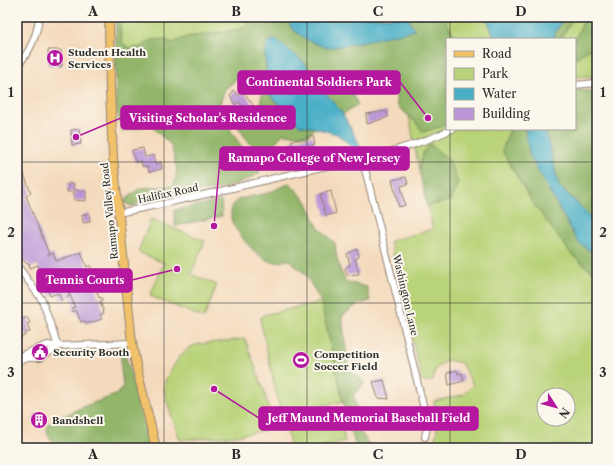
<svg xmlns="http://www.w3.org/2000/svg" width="614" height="465" viewBox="0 0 614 465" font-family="'Libre Caslon Text',serif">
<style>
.green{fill:#b9d379;stroke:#727f52;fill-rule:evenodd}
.forest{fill:#92b569;stroke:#5e704a}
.water{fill:#48afc7;stroke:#3a6d79}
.building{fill:#bb96d7}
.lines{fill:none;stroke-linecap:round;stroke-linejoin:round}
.minor-casing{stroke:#908274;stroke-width:8}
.major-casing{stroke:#908274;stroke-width:10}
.minor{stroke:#fff;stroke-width:6}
.major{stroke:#f2c26a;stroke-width:8}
.grid{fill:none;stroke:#2b2b2b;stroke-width:1;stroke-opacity:0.55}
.labels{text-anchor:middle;stroke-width:4;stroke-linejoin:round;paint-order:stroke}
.poi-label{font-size:10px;font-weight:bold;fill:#2b2b2b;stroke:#fbf7ec;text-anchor:start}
.street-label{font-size:10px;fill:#2b2b2b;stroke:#fbf7ec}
.leader{fill:none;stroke:#b5179e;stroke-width:1.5}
.callout-dot{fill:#b5179e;stroke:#fbf7ec;stroke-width:1.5}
.callout{fill:#b5179e;stroke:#b5179e;stroke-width:1.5}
.callout-label{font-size:11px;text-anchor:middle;font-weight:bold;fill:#fff}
.neatline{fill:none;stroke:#2b2b2b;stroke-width:1.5}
.grid-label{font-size:13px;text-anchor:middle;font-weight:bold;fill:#2b2b2b}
</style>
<rect width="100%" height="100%" fill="#fbf7ec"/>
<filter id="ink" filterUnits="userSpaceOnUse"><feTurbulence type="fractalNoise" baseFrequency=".025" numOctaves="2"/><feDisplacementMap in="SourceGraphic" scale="8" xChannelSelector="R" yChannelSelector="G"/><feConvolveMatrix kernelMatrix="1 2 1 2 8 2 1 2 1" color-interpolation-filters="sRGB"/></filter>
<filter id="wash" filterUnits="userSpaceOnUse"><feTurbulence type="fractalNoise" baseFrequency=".012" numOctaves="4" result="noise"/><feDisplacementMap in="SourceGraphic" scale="16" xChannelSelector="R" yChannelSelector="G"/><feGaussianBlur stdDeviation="0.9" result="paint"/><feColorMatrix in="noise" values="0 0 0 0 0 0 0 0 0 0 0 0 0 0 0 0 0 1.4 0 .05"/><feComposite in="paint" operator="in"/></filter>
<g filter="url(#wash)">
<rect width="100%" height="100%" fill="#f4dabc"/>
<path class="green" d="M116,17H487L495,39H447V129H525L530,156L572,255L597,275V445L592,447L570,445L544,448H433L437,431L434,401L463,395L473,385L461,363L447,360L435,369L433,381L422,382L390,241L433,229L419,169L395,42L266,68L116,106ZM544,395H568V419H544Z
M579,17H597L584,21L575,39H560L571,22Z
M595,48L597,49V77L588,76L575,77V56L577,57L588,50Z
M151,219L205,241L191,274L217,285L204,318L150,296L164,263L138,252Z
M321,302L343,401L281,415L260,319L263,315Z
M245,339L264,391L272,421L266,430L236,436L180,440L166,399L164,387L166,378L180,356L190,347L200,344Z
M338,408L345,441L317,448H291L285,421Z"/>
<path class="forest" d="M116,17L119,19L122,42L129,48L142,47L148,41L163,39L173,43L187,37L243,29L249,22L251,17H286L292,29L327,48L346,45L414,30L409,21L410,17H449L446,22L457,39H447V125L423,132L415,121L397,106L395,90L373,71L346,80L358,105L343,114L325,92L266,47V68L268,93L299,125L315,128L308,136L283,134L266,152L265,155C248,145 239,129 230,112L244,121L259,108L263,91L252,82L239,77L225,89L219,106C227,126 242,154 262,163L259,173L249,179L220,189L189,193L131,206L123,202L140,188L174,186L177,170L171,145L150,125L122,132L116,106Z
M564,17H579L571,22L560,39H552Z
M597,17V49L595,48L588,50L577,57L575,56V39L584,21Z
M578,90L597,92V224L581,207L559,186L545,129H575V91Z
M510,129H525L530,156L578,242L597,256V275L572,255L532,202L502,151Z
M430,144L449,160L458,183L450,201L427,206L419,169L423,153Z
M290,183L306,201L318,227L335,243C336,258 339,269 346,282L367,287L370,301L358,304L342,316L348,368L365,383L354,395L361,432L371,448H356L343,401L321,302L306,275L289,260C284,260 279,263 274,262C260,262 235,232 231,219C231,215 231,210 231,206L239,199L268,193Z
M221,201L222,216L175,226L174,210Z
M121,353L125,354L151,448H65C55,444 42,436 49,423L85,406L115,395L121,391L123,385L121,370Z"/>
<path class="water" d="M286,17H410L409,21L415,30L346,45L327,48L307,40L292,29Z
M486,17H564L552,39H495Z
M275,39L303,61L325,92L343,114L361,147L354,148L337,134L315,128L299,125L268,93L265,55L267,43Z
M525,129H545L559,186L581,207L597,224V256L578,242L530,156Z"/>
<g id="blocks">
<path class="building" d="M48,50H61L62,66H49Z
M234,91L240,95L243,91L253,105L246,111L239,102L235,105L230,96Z
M387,111L388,117L367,124L366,114Z
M79,129L81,144L72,145L71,130Z
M313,136L315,145L293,150L291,141Z
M143,148L145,157L154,155L155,164L161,162L162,169L149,172L148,167L142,166L141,161L135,162L132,150Z
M22,169L31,193L26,196L49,254L47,255L53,253L56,261L81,252L87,267L90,265L97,283L94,284L99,298L101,297L103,300L100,301L104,313L100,315L102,319L86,324L85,321L81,322L76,310L73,312L72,308L75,307L69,293V296L62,301L58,293L50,296L45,283L52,280L51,278L45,281L38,267L39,266L38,265L30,268L29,263L27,264L17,254V171Z
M406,177L408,184L401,186L405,205L399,207L392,180Z
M68,183L74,184L73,190L86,191V201L74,200V192H67Z
M331,191L336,213L326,216L320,194Z
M89,213L90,222L83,223L82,215Z
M357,249L359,257L355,259L359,274L347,275L345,268L350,265L347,254Z
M27,317L30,323L27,324L30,332L25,333L26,335L18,339L17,330L21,329L18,322Z
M457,370L458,374L462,373L464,381L449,385L447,373Z
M384,380L389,399L378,398L373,382Z
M35,415L45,421L39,425L33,421Z"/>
</g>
</g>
<g filter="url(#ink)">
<use href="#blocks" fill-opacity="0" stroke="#908274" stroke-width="1"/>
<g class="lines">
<g class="minor-casing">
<path id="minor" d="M17,66C30,52 37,36 39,17
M575,85L597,83
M362,158C385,245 405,333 427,421V427L425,437
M118,213C182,201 245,185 309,170C357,159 407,151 452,129
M17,265L42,300L58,346
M17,357L47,345L58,346L132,343
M17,361L28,358H41L58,346"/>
</g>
<g class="major-casing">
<path id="major" d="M109,17L110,90L113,158L132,343L136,365L156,448"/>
</g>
<use href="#minor" class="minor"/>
<use href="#major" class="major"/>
</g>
</g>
<path class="grid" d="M164,17V448M307,17V448M450,17V39M450,129V448M17,162H597M17,303H597"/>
<defs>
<g id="hospital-disc" transform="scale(0.9)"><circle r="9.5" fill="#b5179e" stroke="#fbf7ec"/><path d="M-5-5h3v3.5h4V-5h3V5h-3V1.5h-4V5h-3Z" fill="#fff"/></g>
<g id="civic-disc" transform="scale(0.9)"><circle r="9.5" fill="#b5179e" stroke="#fbf7ec"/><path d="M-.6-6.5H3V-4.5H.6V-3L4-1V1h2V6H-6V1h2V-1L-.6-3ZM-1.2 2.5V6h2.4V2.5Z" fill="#fff"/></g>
<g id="stadium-disc" transform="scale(0.9)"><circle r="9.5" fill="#b5179e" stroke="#fbf7ec"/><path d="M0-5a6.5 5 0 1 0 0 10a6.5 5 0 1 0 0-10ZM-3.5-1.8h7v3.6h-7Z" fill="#fff"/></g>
<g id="building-disc" transform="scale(0.9)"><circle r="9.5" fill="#b5179e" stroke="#fbf7ec"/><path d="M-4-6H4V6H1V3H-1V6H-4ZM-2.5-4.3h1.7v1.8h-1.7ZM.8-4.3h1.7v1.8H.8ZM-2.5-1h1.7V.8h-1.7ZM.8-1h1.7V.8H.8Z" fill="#fff"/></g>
</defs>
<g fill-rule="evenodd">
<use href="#hospital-disc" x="55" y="58"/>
<use href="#civic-disc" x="40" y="352"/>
<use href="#stadium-disc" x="301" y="360"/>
<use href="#building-disc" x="39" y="420"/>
</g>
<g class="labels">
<g class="poi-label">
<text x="68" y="56">Student Health<tspan x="68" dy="12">Services</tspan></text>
<text x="53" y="356">Security Booth</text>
<text x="314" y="358">Competition<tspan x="314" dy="12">Soccer Field</tspan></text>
<text x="52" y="424">Bandshell</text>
</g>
<g class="street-label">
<text transform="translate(168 193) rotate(-12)" y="4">Halifax Road</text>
<text transform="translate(109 211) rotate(-96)" y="4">Ramapo Valley Road</text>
<text transform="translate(406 295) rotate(77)" y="4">Washington Lane</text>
</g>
</g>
<path class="leader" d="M428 118L400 82M76 137L121 118M214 226L220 158M177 269L132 280M214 389L259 418"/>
<g class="callout-dot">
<circle cx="428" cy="118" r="4"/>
<circle cx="76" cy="137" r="4"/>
<circle cx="214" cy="226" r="4"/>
<circle cx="177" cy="269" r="4"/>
<circle cx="214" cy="389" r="4"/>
</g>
<g class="callout">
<rect x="238" y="71" width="162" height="23" rx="4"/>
<rect x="121" y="106" width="174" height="23" rx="4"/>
<rect x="220" y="147" width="189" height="23" rx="4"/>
<rect x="37" y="269" width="95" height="23" rx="4"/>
<rect x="259" y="407" width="219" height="23" rx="4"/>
</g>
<g class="callout-label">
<text x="319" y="86">Continental Soldiers Park</text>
<text x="208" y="122">Visiting Scholar's Residence</text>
<text x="314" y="162">Ramapo College of New Jersey</text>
<text x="85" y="284">Tennis Courts</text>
<text x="369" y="422">Jeff Maund Memorial Baseball Field</text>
</g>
<rect width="614" height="465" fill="none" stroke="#fbf7ec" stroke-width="44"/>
<rect x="446" y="38" width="130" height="92" fill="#fbf7ec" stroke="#a8a59f"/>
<rect x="454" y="51" width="20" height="6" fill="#f2c26a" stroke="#a8a59f"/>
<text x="482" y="58" font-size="12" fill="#2b2b2b">Road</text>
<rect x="454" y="68" width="20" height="12" fill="#b9d379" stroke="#a8a59f"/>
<text x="482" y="78" font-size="12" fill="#2b2b2b">Park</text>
<rect x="454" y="88" width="20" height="12" fill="#48afc7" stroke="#a8a59f"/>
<text x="482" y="98" font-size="12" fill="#2b2b2b">Water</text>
<rect x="454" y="108" width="20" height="12" fill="#bb96d7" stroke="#a8a59f"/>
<text x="482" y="118" font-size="12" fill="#2b2b2b">Building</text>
<g transform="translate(556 407) rotate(126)"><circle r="19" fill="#fbf7ec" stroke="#a8a59f"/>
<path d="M0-3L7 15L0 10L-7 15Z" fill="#b5179e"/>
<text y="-6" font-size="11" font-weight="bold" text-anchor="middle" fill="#2b2b2b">N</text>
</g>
<rect x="22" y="22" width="570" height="421" class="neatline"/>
<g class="grid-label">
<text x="93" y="16">A</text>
<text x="236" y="16">B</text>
<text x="378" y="16">C</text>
<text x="521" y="16">D</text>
<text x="11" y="97">1</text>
<text x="603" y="97">1</text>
<text x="11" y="237">2</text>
<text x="603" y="237">2</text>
<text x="11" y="377">3</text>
<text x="603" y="377">3</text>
<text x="93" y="459">A</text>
<text x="236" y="459">B</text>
<text x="378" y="459">C</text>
<text x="521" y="459">D</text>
</g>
</svg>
